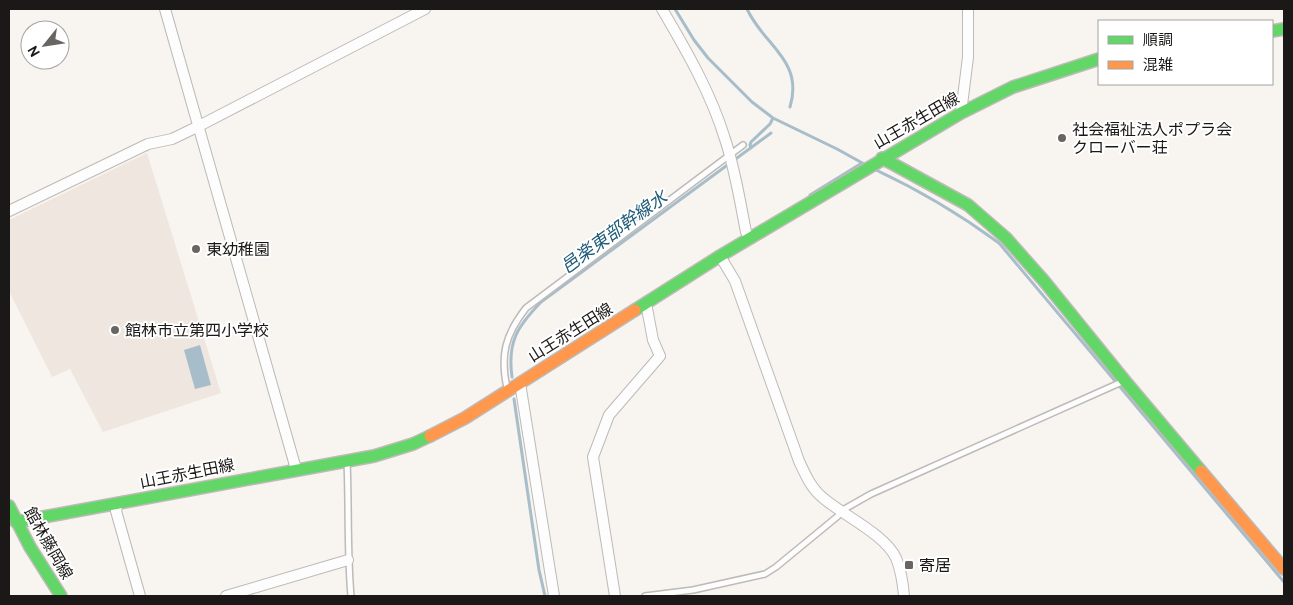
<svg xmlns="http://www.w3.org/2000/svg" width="1293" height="605" viewBox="0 0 1293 605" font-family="Overpass,'Noto Sans JP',sans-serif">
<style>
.built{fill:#efe7df}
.water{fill:#a7bdca}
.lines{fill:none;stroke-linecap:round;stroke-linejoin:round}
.stream{stroke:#a7bdca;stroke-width:3}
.lane-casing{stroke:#bdbab7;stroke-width:8}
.street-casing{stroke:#bdbab7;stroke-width:12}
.fast-casing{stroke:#bdbab7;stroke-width:14}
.slow-casing{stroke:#bdbab7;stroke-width:14}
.lane{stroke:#fefdfd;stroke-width:5}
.street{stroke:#fefdfd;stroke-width:10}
.fast{stroke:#63d668;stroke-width:11}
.slow{stroke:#ff974d;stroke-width:11}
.poi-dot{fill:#686663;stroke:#fff;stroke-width:2}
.labels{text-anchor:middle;stroke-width:4;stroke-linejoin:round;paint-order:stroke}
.street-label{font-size:16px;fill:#1b1917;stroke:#fff}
.poi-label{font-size:16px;fill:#1b1917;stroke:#fff;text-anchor:start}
.water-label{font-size:18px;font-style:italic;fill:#205c79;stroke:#fff}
</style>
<rect width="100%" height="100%" fill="#f8f4f0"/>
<path class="built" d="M147,153L221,393L103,432L70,369L52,377L9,291V220Z"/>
<path class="water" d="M200,345L211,385L195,389L184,350Z"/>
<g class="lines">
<path class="stream" d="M675,9L694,40L708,58L752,102L773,118L837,149L866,165
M747,9C764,46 804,60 790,107
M751,148L750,145L751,142L770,124L773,118
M876,170C921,191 958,213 999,243L1284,582
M810,195L862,163
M512,377C507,341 518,326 541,302L771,133
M514,399L539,570L545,596"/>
<g class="lane-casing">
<path id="lane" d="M507,388C500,355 505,335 526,308L743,145
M347,461C349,506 347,551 351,596
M645,596L693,590L765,574L776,567L838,516L841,511L871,494L1124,381"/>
</g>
<g class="street-casing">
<path id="street" d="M165,9L296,469
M662,9C686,50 711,93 725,139C735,169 740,201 746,232L750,238
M961,113L968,57V9
M9,211L148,144L172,139L197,127L425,9
M720,256L735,281L799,461C805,474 811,488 822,497C842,515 885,534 896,558C901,570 903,584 904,596
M520,383L554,596
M118,503L116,511L140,596
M226,596L348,560
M615,596L593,457L609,415L660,356L653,340L646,303"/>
</g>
<g class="fast-casing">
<path id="fast" d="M1272,31L1284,29
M882,158L968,205L1006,238L1044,281L1125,381L1201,471
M635,310L720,256L961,113L1013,87L1099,59
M9,506L30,547L61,596
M16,522L374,456L413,444L430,436"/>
</g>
<g class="slow-casing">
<path id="slow" d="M430,436L465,418L635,310
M1201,471L1284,569"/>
</g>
<use href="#lane" class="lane"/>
<use href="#street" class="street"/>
<use href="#fast" class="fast"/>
<use href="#slow" class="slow"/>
</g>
<g class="poi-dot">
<circle cx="1062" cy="138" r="5"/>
<circle cx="196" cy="249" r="5"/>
<circle cx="115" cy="330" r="5"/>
<rect x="904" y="560" width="10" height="10" rx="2.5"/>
</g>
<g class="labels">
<g class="street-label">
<text transform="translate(916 120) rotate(-30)" y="6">山王赤生田線</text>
<text transform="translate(570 332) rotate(-32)" y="6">山王赤生田線</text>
<text transform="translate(187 473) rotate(-11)" y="6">山王赤生田線</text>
<text transform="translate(49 543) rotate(60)" y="6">館林藤岡線</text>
</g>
<g class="poi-label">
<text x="1072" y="135">社会福祉法人ポプラ会<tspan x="1072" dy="18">クローバー荘</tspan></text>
<text x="206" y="255">東幼稚園</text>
<text x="125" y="336">館林市立第四小学校</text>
<text x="919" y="571">寄居</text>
</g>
<g class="water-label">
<text transform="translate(614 232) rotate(-36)" y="6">邑楽東部幹線水</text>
</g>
</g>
<rect width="1293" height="605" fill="none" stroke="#1b1917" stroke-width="20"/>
<rect x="1098" y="20" width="175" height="65" fill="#ffffff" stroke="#a4a3a2"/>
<rect x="1108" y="36" width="25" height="8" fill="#63d668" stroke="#a4a3a2"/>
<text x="1143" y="45" font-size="15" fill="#1b1917">順調</text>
<rect x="1108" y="61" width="25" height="8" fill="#ff974d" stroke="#a4a3a2"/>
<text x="1143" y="70" font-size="15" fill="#1b1917">混雑</text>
<g transform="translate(45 45) rotate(240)"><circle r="24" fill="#ffffff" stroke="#a4a3a2"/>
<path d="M0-4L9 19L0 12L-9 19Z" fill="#686663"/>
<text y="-8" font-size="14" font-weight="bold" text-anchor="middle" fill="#1b1917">N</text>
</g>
</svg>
